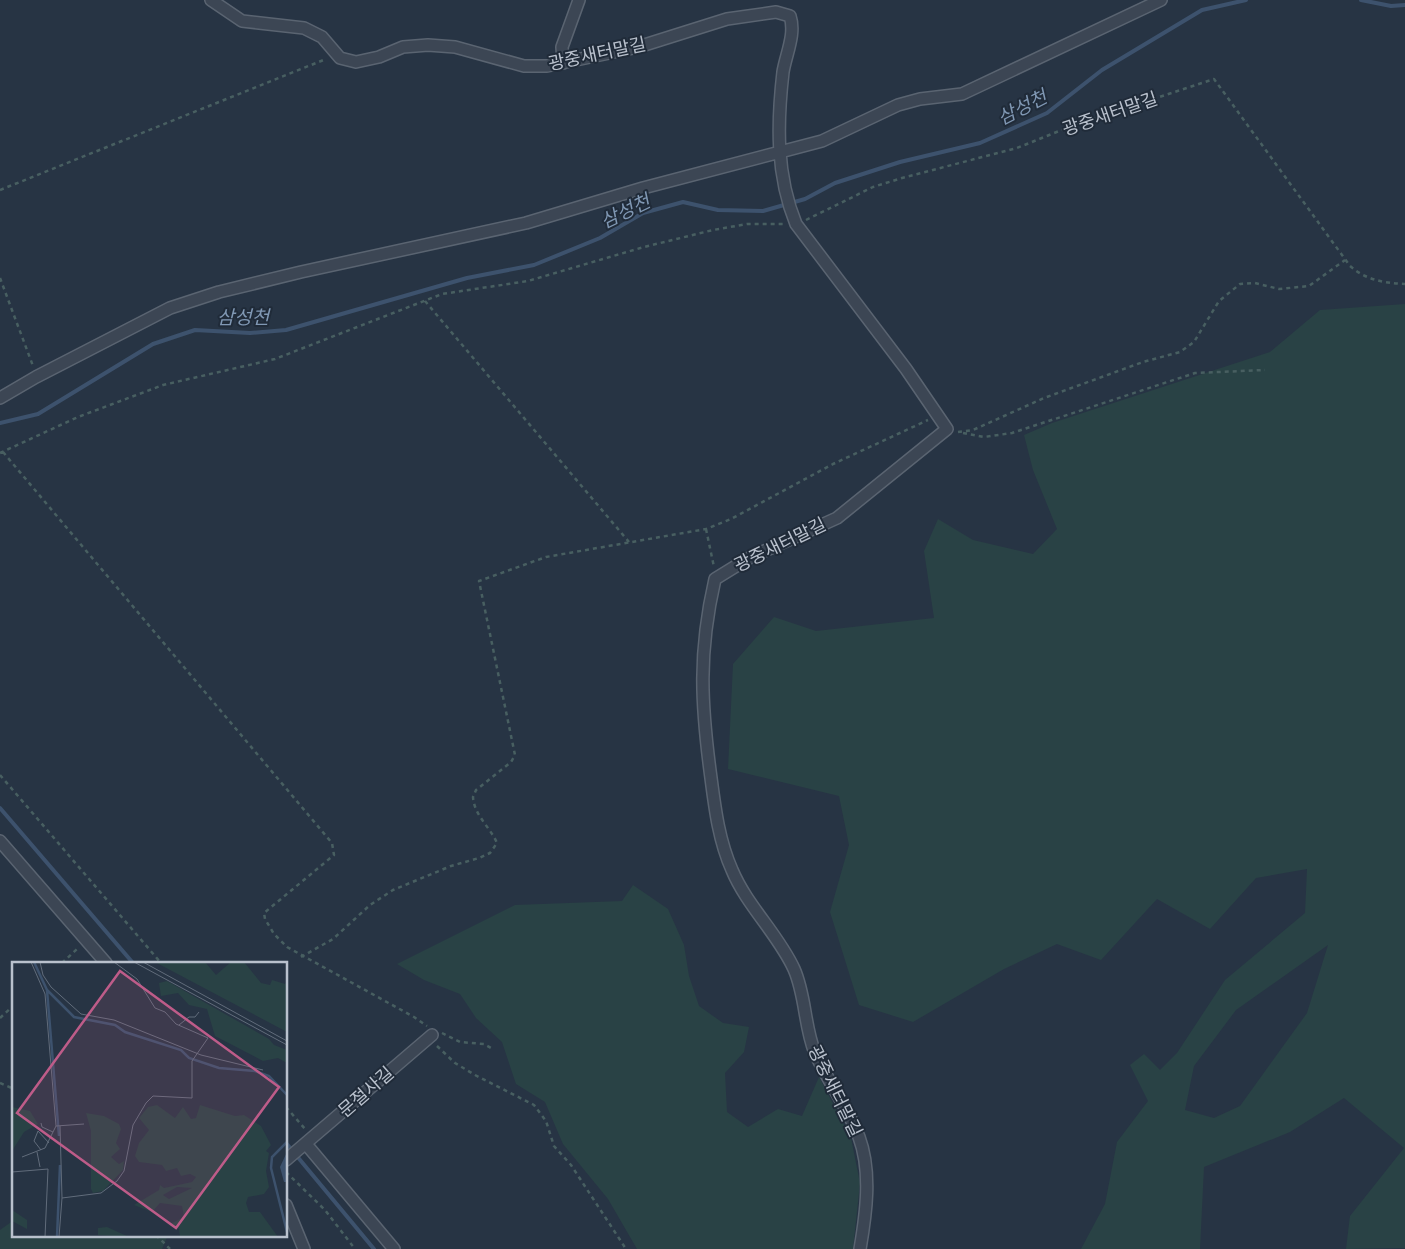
<svg xmlns="http://www.w3.org/2000/svg" width="1405" height="1249" viewBox="0 0 1405 1249" font-family="'Source Sans 3','Noto Sans KR',sans-serif">
<style>
.green{fill:#294245;fill-rule:evenodd}
.lines{fill:none;stroke-linecap:round;stroke-linejoin:round}
.stream{stroke:#3d526d;stroke-width:4}
.street-casing{stroke:#5a6471;stroke-width:14}
.path{stroke:#485f61;stroke-width:2.5;stroke-dasharray:4 4;stroke-linecap:butt}
.street{stroke:#3c4654;stroke-width:11}
.labels{text-anchor:middle;stroke-width:4;stroke-linejoin:round;paint-order:stroke}
.street-label{font-size:18px;fill:#b9c1cd;stroke:#202b39}
.water-label{font-size:19px;font-style:italic;fill:#8098b4;stroke:#202b39}
.inset-river{fill:none;stroke:#3d526d;stroke-width:2.5}
.inset-road{fill:none;stroke:#616c7b;stroke-width:1}
.view{fill:#be5c89;fill-opacity:0.15;stroke:#be5c89;stroke-width:2.5}
.inset-edge{fill:none;stroke:#b9c1cd;stroke-width:2.5}
</style>
<rect width="100%" height="100%" fill="#273444"/>
<path class="green" d="M1405,304V1248L1346,1249L1350,1216L1404,1148L1344,1098L1290,1132L1204,1167L1200,1249H1081L1105,1204L1117,1142L1148,1101L1130,1065L1144,1054L1160,1070L1177,1053L1225,980L1305,913L1307,869L1256,878L1210,929L1157,899L1101,960L1057,944L1004,969L913,1022L859,1005L830,912L849,845L839,796L728,769L733,664L774,617L816,631L934,618L924,551L938,519L973,540L1033,554L1057,529L1033,470L1024,435L1052,423L1270,352L1320,310ZM1328,945L1307,1013L1240,1106L1214,1118L1185,1110L1194,1066L1236,1010Z
M633,885L668,909L684,945L689,976L699,1006L723,1023L749,1027L744,1052L725,1073L727,1112L748,1127L778,1109L802,1116L819,1077L851,1138L860,1183L853,1249H637L608,1199L563,1144L545,1102L516,1084L502,1042L476,1018L460,994L424,980L397,964L515,905L622,901Z
M14,1220V1235H168L162,1249H0V1230Z"/>
<g class="lines">
<path class="stream" d="M1361,0L1391,6L1405,5
M0,423L38,414L153,344L195,330L250,333L286,330L467,278L534,265L600,238L643,213L683,202L718,210L763,211L805,199L835,183L900,162L980,143L1047,113L1102,70L1202,10L1246,0
M0,808L133,963
M286,1143L374,1249"/>
<g class="street-casing">
<path id="street" d="M211,0L242,21L304,28L322,37L340,58L356,62L379,57L403,47L428,45L455,47L524,66H547L638,47L727,19L776,12L790,16C796,34 786,54 783,72C777,124 776,175 796,224L906,369L947,429L837,518L749,558L715,579C698,653 701,704 711,778C715,809 719,841 732,870C747,906 778,934 794,969C806,996 804,1026 815,1053C828,1082 848,1108 859,1137C872,1172 866,1214 860,1249
M563,63L562,47L579,0
M0,398L36,377L170,308L219,292L301,272L526,223L643,188L822,141L898,105L920,99L962,94L1161,0
M0,841L106,963
M306,1144L394,1249
M286,1160L432,1035
M286,1205L304,1249"/>
</g>
<path class="path" d="M0,190L326,59
M806,220L873,187L902,178L1017,148L1074,125L1214,79L1350,266C1366,280 1384,283 1405,284
M0,278L33,366
M425,301L629,542
M958,432L973,430L1044,398L1143,362L1180,352L1194,342L1219,301L1240,284L1255,283L1279,289L1309,286L1345,260
M963,433L984,437L1012,433L1195,373L1265,370
M3,452L332,843L334,855L264,913L265,919L274,934L287,947L414,1017L427,1026
M0,453L78,417L163,385L275,359L442,294L528,281L644,247L713,230L747,224H783
M706,529L714,567
M0,775L161,963
M301,957L333,939L370,905L393,890L451,866L479,858L490,853L497,843C490,827 474,815 473,797L476,790L511,762L515,755L479,581L546,557L706,529L731,519L833,464L928,420
M62,963L77,949
M0,1018L14,1005
M442,1033L460,1042L484,1044L491,1048
M437,1046L455,1063L475,1075L534,1105L546,1121L554,1146L571,1165L626,1249
M0,1083L14,1089
M286,1107L305,1129
M286,1172L325,1210L355,1249
M156,1235L170,1249"/>
<use href="#street" class="street"/>
</g>
<g class="labels">
<g class="street-label">
<text transform="translate(597 54) rotate(-12)" y="6">광중새터말길</text>
<text transform="translate(1110 114) rotate(-19)" y="6">광중새터말길</text>
<text transform="translate(780 545) rotate(-26)" y="6">광중새터말길</text>
<text transform="translate(835 1091) rotate(64)" y="6">광중새터말길</text>
<text transform="translate(366 1092) rotate(-41)" y="6">문절사길</text>
</g>
<g class="water-label">
<text transform="translate(1022 107) rotate(-27)" y="7">삼성천</text>
<text transform="translate(625 211) rotate(-26)" y="7">삼성천</text>
<text x="243" y="324">삼성천</text>
</g>
</g>
<g transform="translate(12 962)">
<rect width="275" height="275" fill="#273444"/>
<path d="M143,0H193L204,13L219,0H232L249,21L258,23L260,18L273,22L275,19V70ZM155,19L257,77L262,83L275,88V101L266,96L251,99L203,74L195,47L177,43L166,31L149,34L147,21ZM145,143L163,156L171,145L179,157L184,156L188,143L223,154L232,153L249,164L259,183L254,189L257,191L254,209L257,225L252,232L236,235L234,241L237,250H248L266,275H168L167,267L156,263L172,255L170,244L148,241L140,250L122,243L147,228L148,223L152,226L180,220L184,215L178,212L169,214L165,206L154,209L150,203L127,200L123,194L127,181L137,168L127,156L136,145ZM165,225L180,226L157,237L151,233ZM0,145L18,149L26,162L12,170L0,189ZM74,151L92,154L107,162L109,167L104,181L108,187L99,195L107,202L112,199L111,208L91,229L81,231L79,227V169ZM0,248L15,258V267L0,259ZM95,265L117,275L86,273V266Z" fill="#294245" fill-rule="evenodd"/>
<path d="M275,190V220H272L268,205Z" fill="#3d526d"/>
<path class="inset-river" d="M22,0L35,28M35,28L62,55L103,63L113,70L169,88L177,96L207,106L243,109L257,114L275,133M35,28L47,174M275,180L260,195L259,206L275,270M45,275L48,203"/>
<path class="inset-road" d="M19,0L33,32L44,164M28,0L31,13L39,25L69,52L102,58L189,93L251,108M122,0L275,83M131,0L275,79M167,63L177,55H183L187,50M29,161L30,165L41,170M26,169L22,179L29,188M26,169L37,181M25,190L28,205M10,195L33,186L44,164L72,162M0,210L36,207L33,275M50,236L89,231L105,219L112,209L121,163L134,141L141,134L180,136V99L196,76L164,62L153,50L143,46L125,17L102,0M47,275L50,236L48,164"/>
<path class="view" d="M108,9L267,125L164,266L5,151Z"/>
<rect width="275" height="275" class="inset-edge"/>
</g>
</svg>
